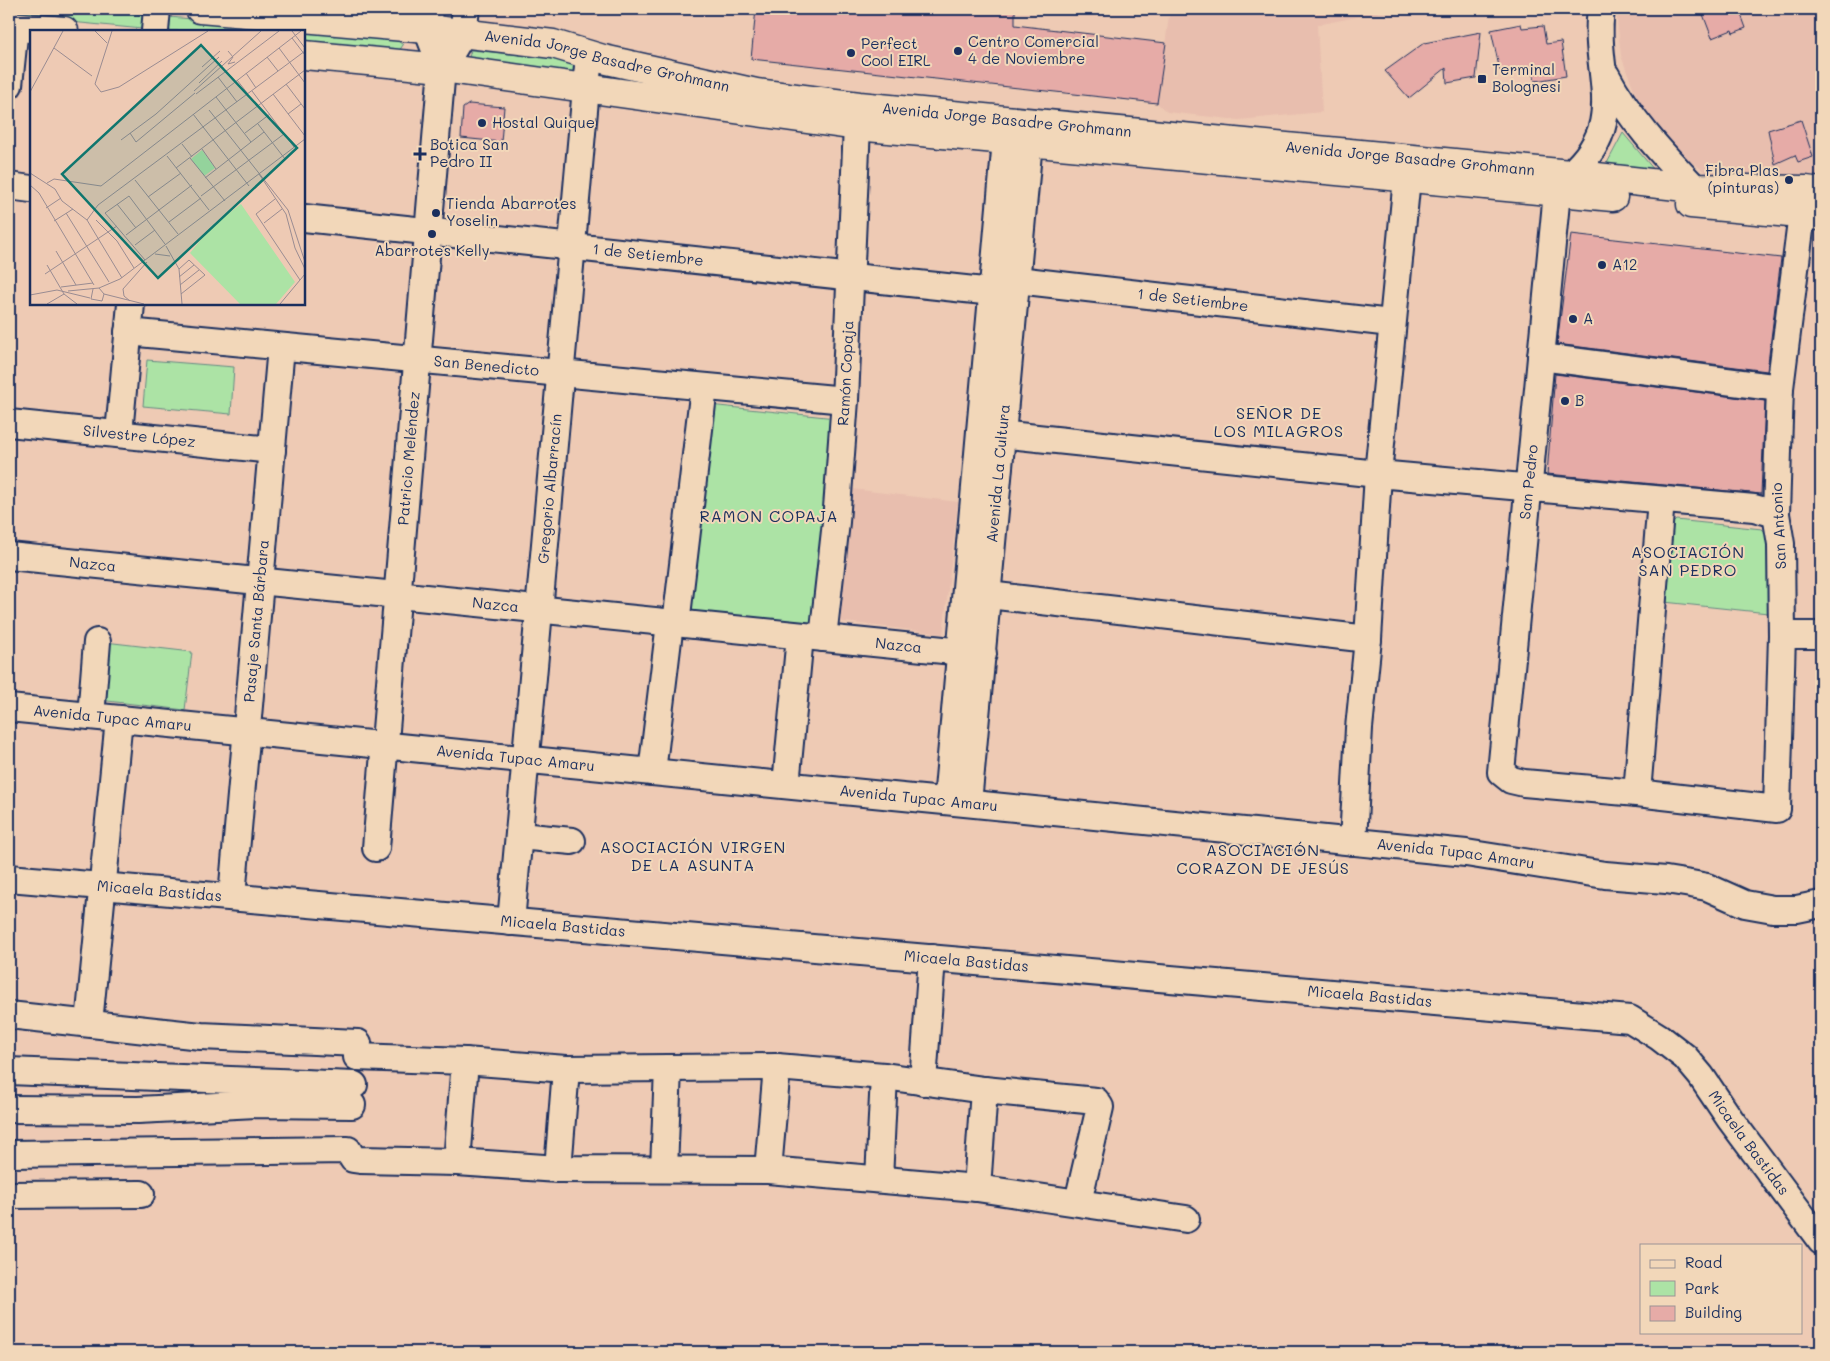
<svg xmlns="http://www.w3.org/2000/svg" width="1830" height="1361" viewBox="0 0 1830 1361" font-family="Mali,sans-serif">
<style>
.built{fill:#e8beae}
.green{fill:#ace3a5;stroke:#648982}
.building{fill:#e6aba7;stroke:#1b2f5e}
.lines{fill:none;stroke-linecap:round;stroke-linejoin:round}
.minor-casing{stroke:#1b2f5e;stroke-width:30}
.highway-casing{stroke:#1b2f5e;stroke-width:31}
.minor{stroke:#f2d7b9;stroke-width:26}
.highway{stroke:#f2d7b9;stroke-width:28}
.poi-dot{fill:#1b2f5e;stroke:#f2d7b9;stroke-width:2}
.labels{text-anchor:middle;stroke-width:4;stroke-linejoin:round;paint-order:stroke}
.poi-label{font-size:15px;fill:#1b2f5e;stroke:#f2d7b9;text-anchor:start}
.street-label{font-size:15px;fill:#1b2f5e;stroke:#f2d7b9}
.neighbourhood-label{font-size:16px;letter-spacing:1px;fill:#1b2f5e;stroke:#f2d7b9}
.inset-road{fill:none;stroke:#9a8c92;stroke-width:1}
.view{fill:#0f766e;fill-opacity:0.15;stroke:#0f766e;stroke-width:2.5}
.inset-edge{fill:none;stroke:#1b2f5e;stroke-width:2.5}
</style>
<rect width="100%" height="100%" fill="#eecab4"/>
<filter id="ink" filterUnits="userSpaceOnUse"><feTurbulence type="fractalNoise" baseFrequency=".02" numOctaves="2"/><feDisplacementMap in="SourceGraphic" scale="10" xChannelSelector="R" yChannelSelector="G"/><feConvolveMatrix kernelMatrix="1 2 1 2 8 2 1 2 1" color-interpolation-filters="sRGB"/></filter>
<g filter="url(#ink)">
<path class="built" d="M1170,9H1396L1317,25L1322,112L1239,120L1167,112L1157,103Z
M1618,9H1821V177L1707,173L1676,151L1642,110L1621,56L1617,17Z
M852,489L958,502L943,634L837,621Z"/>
<path class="green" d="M9,9H80L393,37L403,45L397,54L304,45V31H163L9,16Z
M471,50L569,60L627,82L471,64L469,57Z
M1623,133L1655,171L1605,167Z
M147,360L234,367L231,414L143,406Z
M709,405L836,418L815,624L687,611Z
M1676,520L1762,529L1769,535L1768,613L1664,602L1670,526Z
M105,642L192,652L185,710L99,700Z"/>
<path class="building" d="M756,9H1015V25L1166,43L1157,103L751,59Z
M1701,9H1739L1746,28L1733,33L1732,30L1712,38Z
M1521,24L1522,28L1543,26L1546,44L1561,42L1566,76L1535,81L1532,68L1500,71L1491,30Z
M1481,32L1476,78L1447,83L1446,68L1409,98L1385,71L1424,43Z
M469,104L504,107L501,142L461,138L463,108Z
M1801,120L1813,157L1798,162L1795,155L1775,164L1768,130Z
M1571,234L1781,258L1767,371L1557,344Z
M1555,374L1765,401L1761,494L1547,474Z"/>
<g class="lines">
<g class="minor-casing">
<g id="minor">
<path d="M155,31L157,9"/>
<path d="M442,68L463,33L466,9"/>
<path d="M1606,75C1629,118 1661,153 1695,188"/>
<path d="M9,85L15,26"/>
<path d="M1570,174C1631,121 1592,75 1601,9"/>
<path d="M9,186L31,189"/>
<path d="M1557,192L1501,772L1511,780L1524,783L1637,793L1777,809L1782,635L1781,544L1776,514L1780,388L1802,214"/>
<path id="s1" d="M304,218L993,292"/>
<path id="s2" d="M1000,280H1017L1391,323"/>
<path id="s3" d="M128,332L845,400"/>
<path d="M1541,357L1780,388"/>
<path id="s4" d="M9,423L272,450"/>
<path d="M980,432L1378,474L1754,508L1776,514"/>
<path d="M119,433L131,304"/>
<path id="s5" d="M9,556L983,654"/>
<path d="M971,593L1368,639"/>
<path d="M676,624L704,387"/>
<path d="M1782,635H1821"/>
<path id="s6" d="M823,638L836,522L845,400L857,126L859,106"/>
<path id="s7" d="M9,708L1466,853L1605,875L1666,880L1691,884L1707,887L1745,904L1773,909H1797L1821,904"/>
<path d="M91,716L97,642"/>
<path d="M652,772L670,623"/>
<path d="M786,785L800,636"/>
<path d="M1637,793L1661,500"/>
<path d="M947,801L1006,140"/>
<path id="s8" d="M968,803L1029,142"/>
<path d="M519,836L572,841"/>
<path d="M1353,842L1359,728L1368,639L1378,474L1407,178"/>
<path id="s9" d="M376,848L442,68L427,29L429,9"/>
<path id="s10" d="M9,878L1630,1019L1659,1037L1685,1057L1701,1076L1730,1119L1821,1241"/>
<path id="s11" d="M232,896L281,347"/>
<path id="s12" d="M511,922L589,55"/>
<path d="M9,1015L201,1036L358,1043"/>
<path d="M89,1023L119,719"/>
<path d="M357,1057L465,1061L566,1069L777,1067L884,1076L984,1090L1096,1101L1100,1107L1078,1202"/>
<path d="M9,1071L354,1085"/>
<path d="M923,1082L932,958"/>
<path d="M9,1109L138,1110L256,1104L352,1105"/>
<path d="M9,1154L348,1150L353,1159L360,1160L457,1162L558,1169L768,1170L977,1188L1186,1219"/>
<path d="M457,1162L465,1061"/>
<path d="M558,1169L566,1069"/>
<path d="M664,1169L668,1069"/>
<path d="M768,1170L777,1067"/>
<path d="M879,1179L884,1076"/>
<path d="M977,1188L984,1090"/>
<path d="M9,1195L141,1194"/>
</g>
</g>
<g class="highway-casing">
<g id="highway">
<path id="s13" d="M200,9L427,29L553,44L603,59L756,93L859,106L1570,174L1695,188L1806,190L1821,192"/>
<path d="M9,26L64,31"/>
<path d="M304,55L442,68L857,126L1613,197"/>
<path d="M1691,204L1821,216"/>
</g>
</g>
<use href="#minor" class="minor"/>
<use href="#highway" class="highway"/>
</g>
</g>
<g class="poi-dot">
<circle cx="958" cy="51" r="5"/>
<circle cx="851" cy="53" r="5"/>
<rect x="1477" y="74" width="10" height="10" rx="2.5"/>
<circle cx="482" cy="123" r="5"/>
<path d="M417.5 146.5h5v5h5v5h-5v5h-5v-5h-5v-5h5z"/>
<circle cx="1789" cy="180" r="5"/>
<circle cx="436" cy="213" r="5"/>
<circle cx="432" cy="234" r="5"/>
<circle cx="1602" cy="265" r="5"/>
<circle cx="1573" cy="319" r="5"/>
<circle cx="1565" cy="401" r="5"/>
</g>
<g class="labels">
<g class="poi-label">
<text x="968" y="47">Centro Comercial<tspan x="968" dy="17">4 de Noviembre</tspan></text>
<text x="861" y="49">Perfect<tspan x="861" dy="17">Cool EIRL</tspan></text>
<text x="1492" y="75">Terminal<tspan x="1492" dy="17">Bolognesi</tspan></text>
<text x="492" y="128">Hostal Quique</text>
<text x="430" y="150">Botica San<tspan x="430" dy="17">Pedro II</tspan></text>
<text x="1779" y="176" text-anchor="end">Fibra Plas<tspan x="1779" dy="17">(pinturas)</tspan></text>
<text x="446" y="209">Tienda Abarrotes<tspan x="446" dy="17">Yoselin</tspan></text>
<text x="432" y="256" text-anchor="middle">Abarrotes Kelly</text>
<text x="1612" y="270">A12</text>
<text x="1583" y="324">A</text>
<text x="1575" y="406">B</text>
</g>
<g class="street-label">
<text dy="5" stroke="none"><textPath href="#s13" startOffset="411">Avenida Jorge Basadre Grohmann</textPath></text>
<text dy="5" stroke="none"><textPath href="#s13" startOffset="816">Avenida Jorge Basadre Grohmann</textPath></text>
<text dy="5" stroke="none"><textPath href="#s13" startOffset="1221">Avenida Jorge Basadre Grohmann</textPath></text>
<text dy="5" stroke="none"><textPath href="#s1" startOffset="346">1 de Setiembre</textPath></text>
<text dy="5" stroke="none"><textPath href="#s2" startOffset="194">1 de Setiembre</textPath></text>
<text dy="5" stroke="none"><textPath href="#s3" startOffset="360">San Benedicto</textPath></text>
<text dy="5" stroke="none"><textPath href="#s6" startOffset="266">Ramón Copaja</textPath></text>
<text dy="5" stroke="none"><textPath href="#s4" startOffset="131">Silvestre López</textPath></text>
<text dy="5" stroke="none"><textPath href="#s9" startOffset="391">Patricio Meléndez</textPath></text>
<text dy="5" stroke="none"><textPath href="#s8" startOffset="331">Avenida La Cultura</textPath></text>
<text transform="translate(1529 482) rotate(-84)" y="5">San Pedro</text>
<text dy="5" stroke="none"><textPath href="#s12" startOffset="435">Gregorio Albarracín</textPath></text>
<text transform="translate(1779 526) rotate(-93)" y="5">San Antonio</text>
<text dy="5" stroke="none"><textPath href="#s5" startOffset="84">Nazca</textPath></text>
<text dy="5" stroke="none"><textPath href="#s5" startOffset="489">Nazca</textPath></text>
<text dy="5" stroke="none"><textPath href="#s11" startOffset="276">Pasaje Santa Bárbara</textPath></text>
<text dy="5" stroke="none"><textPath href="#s5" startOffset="894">Nazca</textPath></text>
<text dy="5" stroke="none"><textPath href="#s7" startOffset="104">Avenida Tupac Amaru</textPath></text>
<text dy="5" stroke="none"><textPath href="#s7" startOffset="509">Avenida Tupac Amaru</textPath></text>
<text dy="5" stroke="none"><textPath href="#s7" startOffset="914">Avenida Tupac Amaru</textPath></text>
<text dy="5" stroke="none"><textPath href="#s7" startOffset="1454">Avenida Tupac Amaru</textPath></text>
<text dy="5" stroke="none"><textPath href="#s10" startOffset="151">Micaela Bastidas</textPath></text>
<text dy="5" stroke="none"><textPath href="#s10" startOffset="556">Micaela Bastidas</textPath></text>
<text dy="5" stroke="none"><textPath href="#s10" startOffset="961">Micaela Bastidas</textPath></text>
<text dy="5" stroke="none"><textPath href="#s10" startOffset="1366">Micaela Bastidas</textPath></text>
<text dy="5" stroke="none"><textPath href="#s10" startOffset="1801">Micaela Bastidas</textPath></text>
</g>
<g class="neighbourhood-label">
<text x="1279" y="419">SEÑOR DE<tspan x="1279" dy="18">LOS MILAGROS</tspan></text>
<text x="769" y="522">RAMON COPAJA</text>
<text x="1688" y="558">ASOCIACIÓN<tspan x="1688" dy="18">SAN PEDRO</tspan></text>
<text x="693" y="853">ASOCIACIÓN VIRGEN<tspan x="693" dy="18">DE LA ASUNTA</tspan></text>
<text x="1263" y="856">ASOCIACIÓN<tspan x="1263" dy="18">CORAZON DE JESÚS</tspan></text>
</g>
</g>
<g transform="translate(30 30)">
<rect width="275" height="275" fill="#eecab4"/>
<path d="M172,120L185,138L174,146L161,129ZM211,174L265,252L246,274H210L160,223L182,196Z" fill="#ace3a5"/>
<path class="inset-road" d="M65,1L77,13M82,1L65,54L71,62L89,57L178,1M262,1L275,18M262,8L275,25M24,18L62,46M249,18L275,53M198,21L203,27L198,34L205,32M237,27L248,41M172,37L190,21M216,43L226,58M188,47L207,72M207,50L218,64M169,53L192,31M256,54L275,79M164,61L231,1M222,61L264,117M0,62L33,1M166,64L249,1M243,64L275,106M186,67L221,112M179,80L258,180L275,232M163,84L219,156M258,84L271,74M228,94L255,129M100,103L106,112L165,63M215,103L240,84M91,110L126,84L189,27M152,114L162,127M172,119L186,139M137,126L179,180M160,128L195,171M146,138L275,40M0,143L25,159L32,171L57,190L92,248M229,144L256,184L265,218L275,239M175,148L234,102M105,150L148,204M17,153L24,149L71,156L271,1M0,155L9,163L64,255M171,166L254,104M118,167L151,143M245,169L226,184L270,250M87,174L106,198M16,178L31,168M36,183L79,252M57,190L68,175L275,21M66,190L87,211L104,238M24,191L43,179M139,192L171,168M234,193L252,179M96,205L162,155M105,215L125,200M136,216L149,239L152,274M26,221L46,255M125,224L140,226M115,230L75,183L99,166L135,214M149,239L159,230L175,245L151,264M15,244L87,196M149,247L164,235M150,255L169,240M31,257L63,253M69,258L90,249L275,109M38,261L69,258L74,264L72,271L61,269L63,259M34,264L47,274M74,264L114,274M0,265L27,260L60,268M100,271L94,266L93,259L117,232M17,274L34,264L17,235M250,274L275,244"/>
<path class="view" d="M171,15L267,118L128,248L32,144Z"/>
<rect width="275" height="275" class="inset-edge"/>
</g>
<rect width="1830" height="1361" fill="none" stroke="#f2d7b9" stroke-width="30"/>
<rect x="15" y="15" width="1800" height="1331" fill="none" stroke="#1b2f5e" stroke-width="2" filter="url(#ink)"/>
<rect x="1640" y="1244" width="162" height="90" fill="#f2d7b9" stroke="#9c9495"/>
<rect x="1650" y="1260" width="25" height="8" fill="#f2d7b9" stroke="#9c9495"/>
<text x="1685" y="1268" font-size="15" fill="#1b2f5e">Road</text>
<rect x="1650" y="1281" width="25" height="15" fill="#ace3a5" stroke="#9c9495"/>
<text x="1685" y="1294" font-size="15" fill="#1b2f5e">Park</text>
<rect x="1650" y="1306" width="25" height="15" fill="#e6aba7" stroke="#9c9495"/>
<text x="1685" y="1318" font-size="15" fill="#1b2f5e">Building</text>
</svg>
